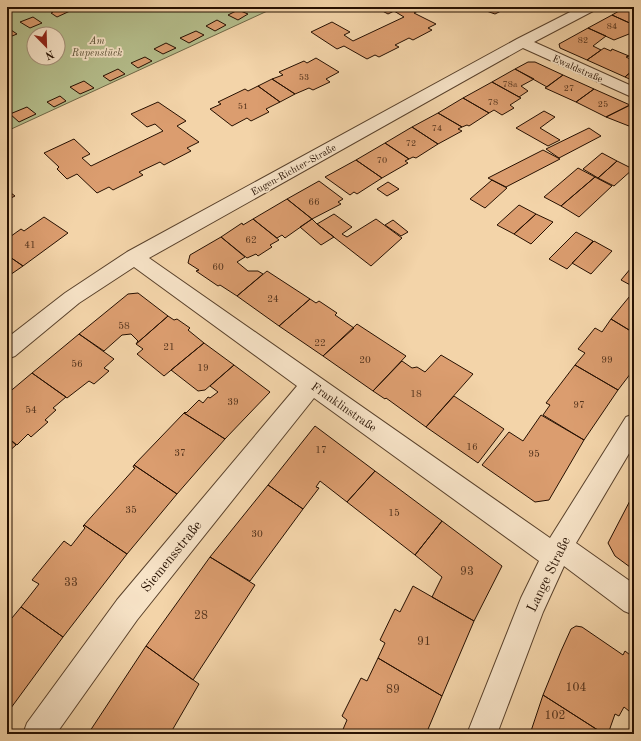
<svg xmlns="http://www.w3.org/2000/svg" width="641" height="741" viewBox="0 0 641 741" font-family="'Old Standard TT',serif">
<style>
.green{fill:#b5be8c;stroke:#6e6746;fill-rule:evenodd}
.building{fill:#db9d6f;stroke:#261001}
.lines{fill:none;stroke-linecap:round;stroke-linejoin:round}
.minor-casing{stroke:#59412b;stroke-width:2}
.minor{fill:#f7e3c7;fill-rule:evenodd}
.labels{text-anchor:middle;stroke-width:3.5;stroke-linejoin:round;paint-order:stroke}
.far-number-label{font-size:9px;fill:#53331c}
.far-park-label{font-size:10px;font-style:italic;fill:#584d32;stroke:#f7e3c7}
.far-street-label{font-size:10px;fill:#261001;stroke:#f7e3c7}
.number-label{font-size:10px;fill:#53331c}
.street-label{font-size:12px;fill:#261001;stroke:#f7e3c7}
.near-number-label{font-size:12px;fill:#53331c}
.near-street-label{font-size:14px;fill:#261001;stroke:#f7e3c7}
</style>
<rect width="100%" height="100%" fill="#f3d4a9"/>
<filter id="stains"><feTurbulence type="fractalNoise" baseFrequency=".005" numOctaves="4"/><feColorMatrix values="0 0 0 0 .2 0 0 0 0 .09 0 0 0 0 .02 0 0 0 .5 -.17"/></filter>
<radialGradient id="worn" r=".72"><stop offset=".6" stop-color="#630" stop-opacity="0"/><stop offset="1" stop-color="#630" stop-opacity=".3"/></radialGradient>
<path class="green" d="M7,7H276L7,131ZM34,34H58V58H34Z"/>
<path class="building" d="M58,7H63L70,11L57,17L51,13L53,12L50,10Z
M375,7H414L420,10L414,13L436,24L428,28L432,30L413,40L409,38L395,45L399,47L379,57L375,55L367,59L344,46L337,49L311,32L332,22L350,32L344,35L353,41L404,17L394,11L388,14Z
M475,7H513L504,10L500,8L498,9L501,11L495,14Z
M626,7H634V25L612,15Z
M238,10L248,14L238,20L228,15Z
M612,15L634,25V32L614,40L588,28Z
M33,17L42,23L30,28L20,22Z
M217,20L226,25L215,31L206,26Z
M588,28L606,36L593,46L601,50L587,60L560,48L559,44Z
M11,30L17,34L7,38V32Z
M196,31L204,35L189,43L180,38Z
M166,43L176,48L163,54L154,49Z
M604,48L611,51L612,49L629,56L626,57L634,61V69L625,77L587,60Z
M145,57L152,61L138,68L131,63Z
M316,58L339,72L326,79L330,82L313,90L309,88L295,94L272,79L283,75L279,72L304,61L307,63Z
M528,62H535L563,75L547,87L515,69Z
M118,69L125,74L110,81L103,76Z
M515,69L534,79L521,86L528,91L519,97L492,82Z
M634,69V81L625,77Z
M563,75L594,89L576,102L545,88Z
M272,79L295,94L280,102L258,86Z
M84,81L94,88L80,94L70,87Z
M492,82L521,98L510,105L514,108L502,115L494,110L489,113L463,98Z
M258,86L280,102L266,109L269,112L251,121L247,118L232,126L210,109L221,104L218,102L245,89L248,91Z
M594,89L630,105L606,117L576,102Z
M60,96L66,101L54,107L47,102Z
M463,98L489,113L469,126L467,125L462,127L438,113Z
M158,102L186,121L177,126L199,142L187,148L191,151L164,165L160,162L139,172L143,175L113,190L109,187L97,193L77,174L67,179L57,169L59,167L44,153L74,139L90,154L82,158L91,166L163,131L155,124L147,127L131,114Z
M630,105L634,107V128L606,117Z
M27,107L36,114L19,122L10,114Z
M544,111L555,117L540,128L560,140L548,146L516,128Z
M438,113L462,127L458,129L462,131L438,144L412,127Z
M412,127L438,144L416,158L413,157L409,159L385,143Z
M589,128L601,136L559,158L546,149Z
M385,143L409,159L405,161L408,163L382,178L356,160Z
M543,150L560,159L506,187L488,178Z
M602,153L617,161L598,178L583,169Z
M356,160L382,178L357,194L354,192L350,195L325,177Z
M617,161L633,169L614,186L598,178Z
M578,168L595,177L561,206L544,197Z
M595,177L612,186L579,217L561,206Z
M492,180L507,188L485,208L470,199Z
M319,181L343,199L338,202L341,204L312,219L287,199Z
M388,182L399,189L387,196L377,189Z
M7,190L15,196L7,200Z
M287,199L312,219L285,238L282,235L277,238L253,219Z
M519,205L536,214L514,234L497,225Z
M334,214L352,227L342,234L347,237L376,219L402,238L371,266L317,224Z
M536,214L553,222L531,244L514,234Z
M44,217L68,233L23,266L7,255V239L21,229L24,231Z
M253,219L279,240L270,245L272,247L258,256L256,254L247,258L221,237L242,223L243,225Z
M312,219L317,224L334,237L321,245L300,227Z
M393,220L408,232L401,236L385,225Z
M576,232L593,241L567,269L549,259Z
M221,237L245,257L237,262L248,271H258L263,274L237,296L220,285L218,286L196,271L199,270L188,263L190,255Z
M594,241L612,251L591,274L572,263Z
M7,255L23,266L7,277Z
M631,268L634,270V287L621,280Z
M267,271L310,299L279,326L237,296Z
M634,291V333L611,319Z
M138,293L168,316L136,344L138,341L131,334L122,335L104,351L79,334L128,294Z
M310,299L316,303L319,301L337,313L335,315L354,328L323,356L279,326Z
M168,316L174,320L177,319L190,328L188,330L204,343L164,376L137,354L143,349L136,344Z
M611,319L634,333V369L618,390L575,365L585,353L578,349L595,328L602,332Z
M357,324L406,356L373,391L323,356Z
M79,334L114,359L104,368L109,371L94,384L89,381L67,398L32,373Z
M204,343L234,365L205,390L198,391L171,370Z
M441,355L473,374L426,427L386,398L385,399L373,391L402,361L412,368L417,367L425,372Z
M234,365L270,392L225,439L184,413L185,412L186,413L199,400L203,403L208,397L210,398L218,392L210,386Z
M575,365L618,390L584,440L543,415L550,405L546,403Z
M32,373L66,397L53,408L56,410L45,420L48,422L31,437L28,434L17,445L7,437V394Z
M454,396L504,429L478,463L426,427Z
M184,413L225,439L177,494L134,465Z
M541,415L584,440L549,500L535,502L482,465L509,432L523,441Z
M315,426L375,471L347,502L320,481L316,487L319,488L303,509L268,485Z
M7,437L16,445L7,453Z
M134,465L177,494L127,554L84,525L135,468L133,467Z
M375,471L442,521L415,555L347,502Z
M268,485L303,509L250,581L210,557Z
M634,493V570L615,556L608,543Z
M442,521L502,566L474,621L432,597L442,577L415,555Z
M84,525L127,554L63,637L21,607L39,584L32,580L64,541L71,546L85,528L83,526Z
M210,557L255,585L193,680L146,646Z
M413,586L474,621L442,696L378,658L385,643L380,640L395,609L400,612Z
M21,607L63,637L8,712L7,624Z
M576,626L582,627L623,655L625,651L634,658V715L624,707L619,716L615,714L608,734H604L543,695L561,651L571,629Z
M146,646L199,684L170,734H88Z
M378,658L442,696L426,734H341L347,720L342,716L361,678L367,681Z
M543,695L604,734H530Z"/>
<g class="lines">
<g class="minor-casing">
<path id="minor" d="M580,7H597L595,10L534,42L634,87V98L523,48L149,258L550,538L626,417L634,414V445L576,543L634,584V615L624,611L564,566L543,612L497,734H467L521,598L539,561L314,398L137,620L56,734H23L27,723L117,600L297,386L134,267L79,303L15,356L7,359V338L65,293L127,252L517,39Z"/>
</g>
<use href="#minor" class="minor"/>
</g>
<g class="labels">
<g class="far-number-label">
<text x="612" y="29">84</text>
<text x="583" y="43">82</text>
<text x="304" y="80">53</text>
<text x="510" y="87">78a</text>
<text x="569" y="91">27</text>
<text x="493" y="105">78</text>
<text x="603" y="107">25</text>
<text x="243" y="109">51</text>
<text x="437" y="131">74</text>
<text x="411" y="146">72</text>
<text x="382" y="163">70</text>
</g>
<g class="far-park-label">
<text x="97" y="44">Am<tspan x="97" dy="12">Rupenstück</tspan></text>
</g>
<g class="far-street-label">
<text transform="translate(578 68) rotate(24)" y="4">Ewaldstraße</text>
<text transform="translate(293 169) rotate(-29)" y="4">Eugen-Richter-Straße</text>
</g>
<g class="number-label">
<text x="314" y="205">66</text>
<text x="251" y="243">62</text>
<text x="30" y="248">41</text>
<text x="218" y="270">60</text>
<text x="273" y="302">24</text>
<text x="124" y="329">58</text>
<text x="320" y="346">22</text>
<text x="169" y="350">21</text>
<text x="365" y="363">20</text>
<text x="607" y="363">99</text>
<text x="77" y="367">56</text>
<text x="203" y="371">19</text>
<text x="416" y="397">18</text>
<text x="233" y="405">39</text>
<text x="579" y="408">97</text>
<text x="31" y="413">54</text>
<text x="472" y="450">16</text>
<text x="321" y="453">17</text>
<text x="180" y="456">37</text>
<text x="534" y="457">95</text>
<text x="131" y="513">35</text>
<text x="394" y="516">15</text>
<text x="257" y="537">30</text>
</g>
<g class="street-label">
<text transform="translate(344 407) rotate(35)" y="4">Franklinstraße</text>
</g>
<g class="near-number-label">
<text x="467" y="575">93</text>
<text x="71" y="586">33</text>
<text x="201" y="619">28</text>
<text x="424" y="645">91</text>
<text x="576" y="691">104</text>
<text x="393" y="693">89</text>
<text x="555" y="719">102</text>
</g>
<g class="near-street-label">
<text transform="translate(171 556) rotate(-51)" y="5">Siemensstraße</text>
<text transform="translate(548 574) rotate(-64)" y="5">Lange Straße</text>
</g>
</g>
<rect width="641" height="741" fill="none" stroke="#f3d4a9" stroke-width="24"/>
<rect x="8" y="8" width="625" height="725" fill="none" stroke="#261001" stroke-width="2"/>
<rect x="12" y="12" width="617" height="717" fill="none" stroke="#261001"/>
<g transform="translate(46 46) rotate(157)"><circle r="19" fill="#f7e3c7" stroke="#a38f78"/>
<path d="M0-3L7 15L0 10L-7 15Z" fill="#8f2418"/>
<text y="-6" font-size="11" font-weight="bold" text-anchor="middle" fill="#261001">N</text>
</g>
<rect width="100%" height="100%" filter="url(#stains)"/>
<rect width="100%" height="100%" fill="url(#worn)"/>
</svg>
